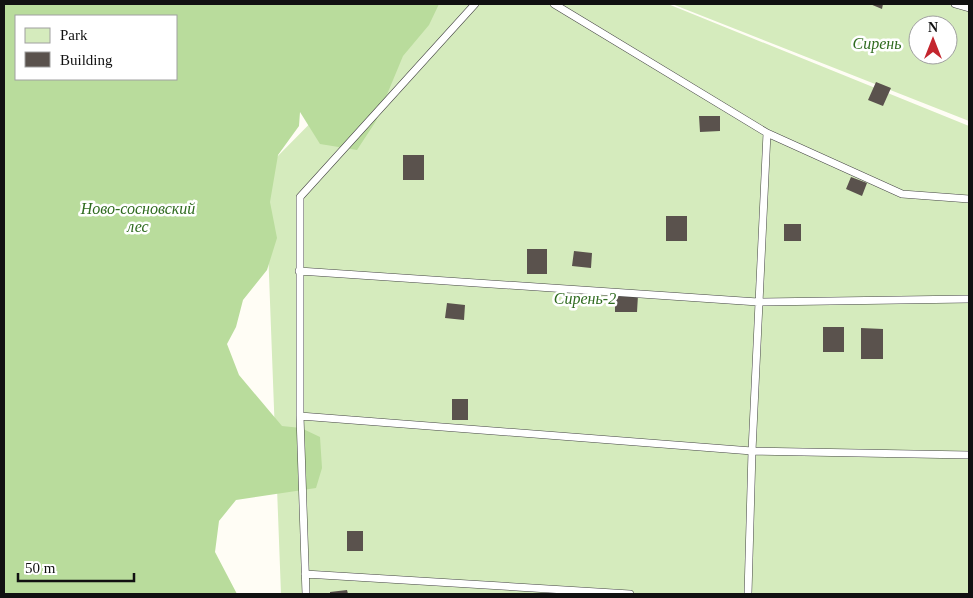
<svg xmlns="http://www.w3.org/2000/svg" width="973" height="598" viewBox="0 0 973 598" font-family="Georgia,serif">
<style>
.green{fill:#d5ebbd;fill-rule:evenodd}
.forest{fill:#b9dc9c;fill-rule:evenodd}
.building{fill:#5a524d}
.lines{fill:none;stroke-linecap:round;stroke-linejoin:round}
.lane-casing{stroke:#444;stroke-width:8}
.lane{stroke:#fff;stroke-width:7}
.labels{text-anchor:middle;stroke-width:5;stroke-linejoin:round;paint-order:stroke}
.park-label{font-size:16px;font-style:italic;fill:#2f6b1f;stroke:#fff}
</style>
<rect width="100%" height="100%" fill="#fffdf5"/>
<path class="green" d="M428,4H668L969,126V594H281L265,169Z
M672,4H969V121ZM918,25H948V55H918Z"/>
<path class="forest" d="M4,4H439L429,25L403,56L376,121L357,150L320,144L300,112L299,126L278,155L270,202L277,238L267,270L243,300L236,327L227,344L239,375L282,426L301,428L320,437L322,468L316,488L236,500L219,521L215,552L237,594H4ZM16,16H176V79H16Z"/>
<path class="building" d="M870,4H883L882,9Z
M876,82L891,88L883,106L868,100Z
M699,116H720V131L700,132Z
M403,155H424V180H403Z
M851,177L867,183L862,196L846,189Z
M666,216H687V241H666Z
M784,224H801V241H784Z
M527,249H547V274H527Z
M574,251L592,253L591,268L572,266Z
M615,294L638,295L637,312H615Z
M447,303L465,305L464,320L445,318Z
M823,327H844V352H823Z
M861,328L883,329V359H861Z
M452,399H468V420H452Z
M347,531H363V551H347Z
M347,590L348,594H330V592Z"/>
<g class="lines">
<g class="lane-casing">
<path id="lane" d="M475,4L300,197V416L752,451L969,455
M554,4L767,133L752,451L748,594
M955,4L969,8
M767,133L902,194L969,199
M299,271L758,302L969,299
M300,416L306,594
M305,574L630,594"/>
</g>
<use href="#lane" class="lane"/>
</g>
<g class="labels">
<g class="park-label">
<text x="877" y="49">Сирень</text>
<text x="138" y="214">Ново-сосновский<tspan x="138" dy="18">лес</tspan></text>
<text x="585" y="304">Сирень-2</text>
</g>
</g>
<rect width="973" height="598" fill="none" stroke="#111111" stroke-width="10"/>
<rect x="15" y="15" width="162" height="65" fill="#ffffff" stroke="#a0a0a0"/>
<rect x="25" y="28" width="25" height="15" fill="#d5ebbd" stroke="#a0a0a0"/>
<text x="60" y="40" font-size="15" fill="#111111">Park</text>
<rect x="25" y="52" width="25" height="15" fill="#5a524d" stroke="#a0a0a0"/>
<text x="60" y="65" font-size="15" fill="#111111">Building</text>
<g transform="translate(933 40)"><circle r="24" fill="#ffffff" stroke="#a0a0a0"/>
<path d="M0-4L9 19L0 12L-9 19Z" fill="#c4262e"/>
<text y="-8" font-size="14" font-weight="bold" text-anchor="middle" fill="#111111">N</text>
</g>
<path d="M18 573v8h116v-8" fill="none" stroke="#111111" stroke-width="2.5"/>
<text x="25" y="573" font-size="15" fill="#111111" stroke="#ffffff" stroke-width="4" paint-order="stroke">50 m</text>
</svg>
